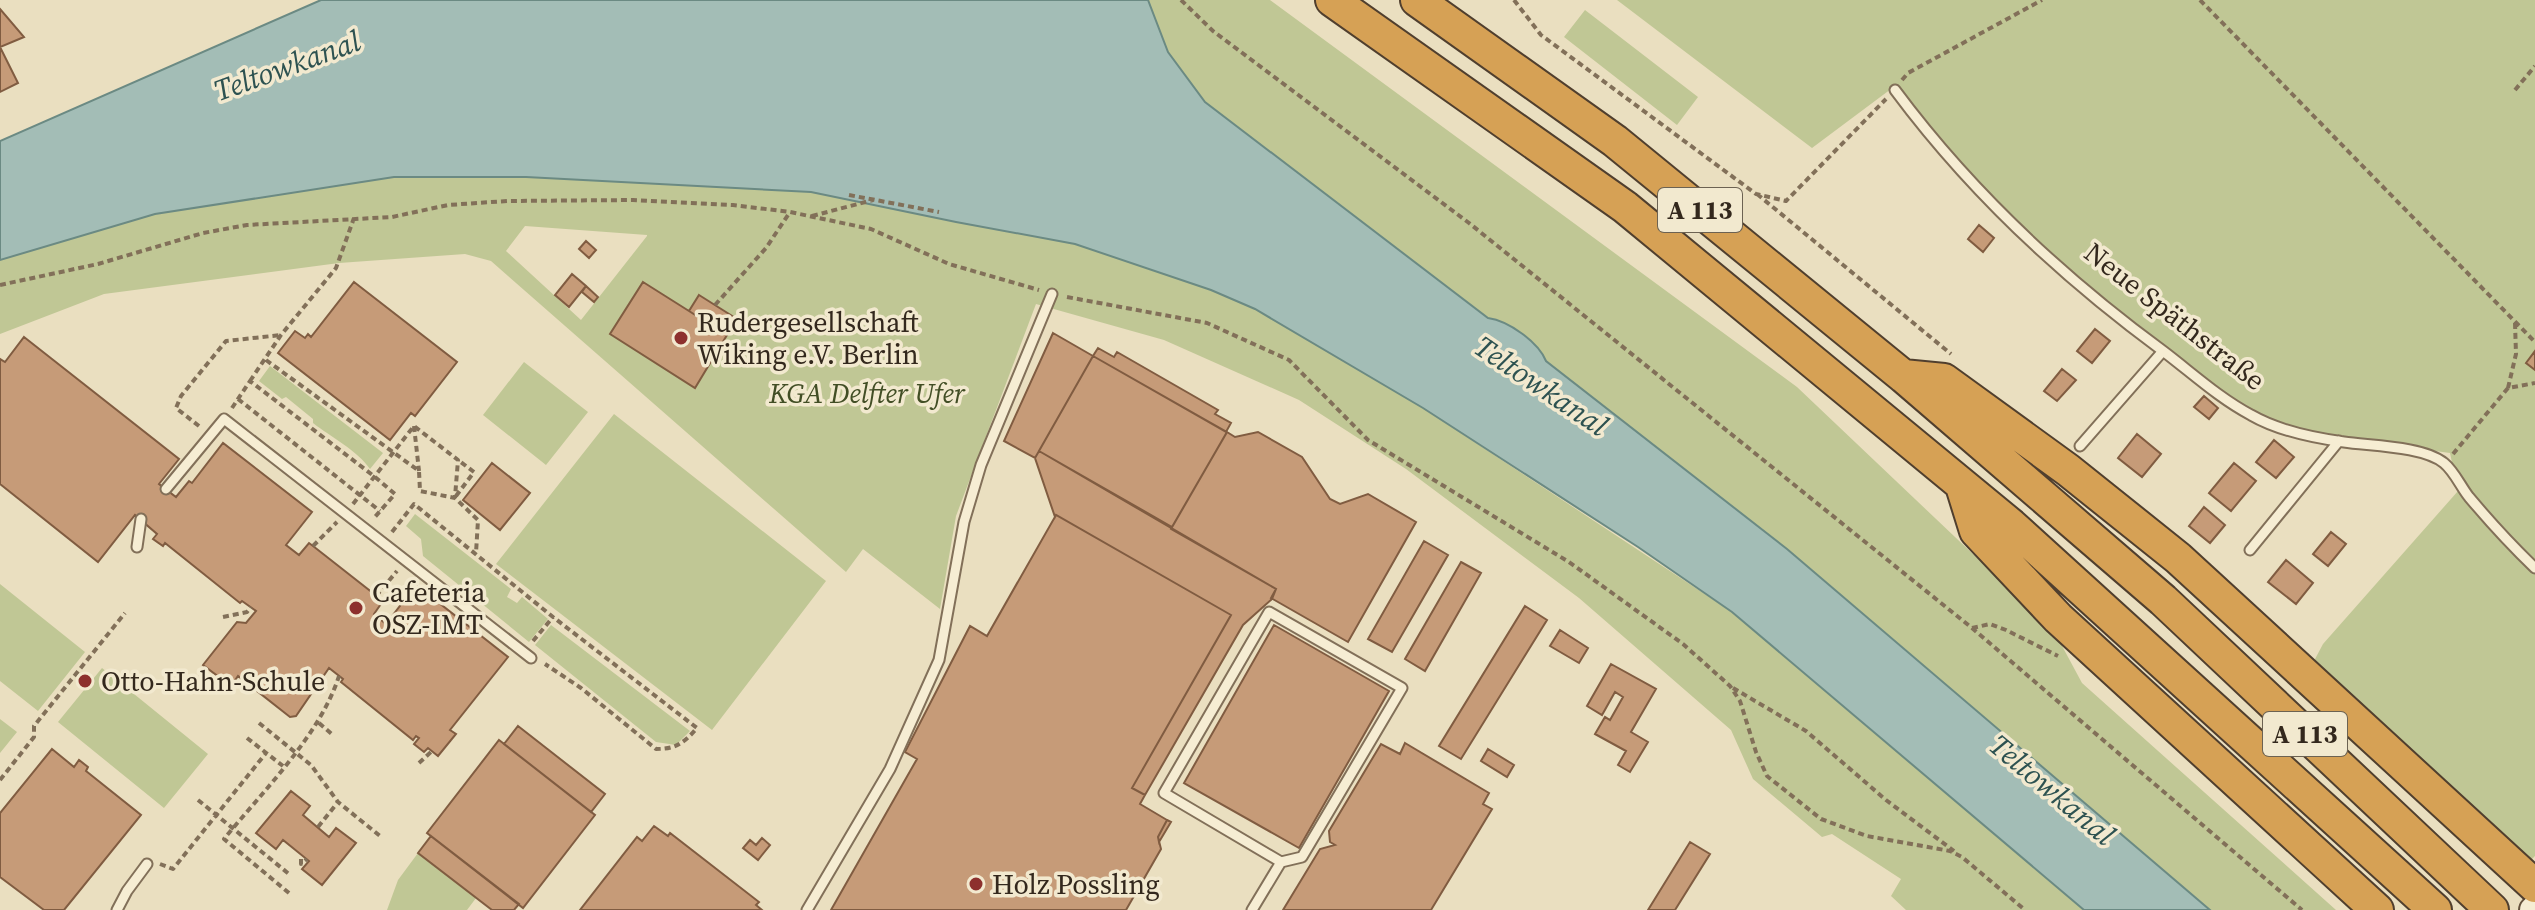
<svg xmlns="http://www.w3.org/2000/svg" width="2535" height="910" viewBox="0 0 2535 910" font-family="'Source Serif 4',serif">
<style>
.green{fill:#c0c795;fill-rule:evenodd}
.water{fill:#a3bdb6;stroke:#6b8a83;stroke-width:2}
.building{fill:#c69b78;stroke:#805c41;stroke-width:2}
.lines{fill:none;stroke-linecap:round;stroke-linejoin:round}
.service-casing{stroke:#827059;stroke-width:13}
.secondary-casing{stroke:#64523d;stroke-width:30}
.motorway-casing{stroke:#503f2e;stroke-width:36}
.path{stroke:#827059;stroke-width:4;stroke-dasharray:6 4;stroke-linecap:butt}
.service{stroke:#f6edd3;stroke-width:9}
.secondary{stroke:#f6edd3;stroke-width:26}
.motorway{stroke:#d6a155;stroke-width:32}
.poi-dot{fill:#8d302d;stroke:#f2e9cf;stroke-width:3}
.labels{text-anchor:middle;stroke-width:7;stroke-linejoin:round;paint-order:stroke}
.shield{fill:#f2e9cf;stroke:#6c6252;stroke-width:2}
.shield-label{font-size:26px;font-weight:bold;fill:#33281d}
.street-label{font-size:28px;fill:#33281d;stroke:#f2e9cf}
.poi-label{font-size:28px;fill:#33281d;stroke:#f2e9cf;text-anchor:start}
.park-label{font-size:28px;font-style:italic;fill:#424e25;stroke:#f2e9cf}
.water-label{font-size:30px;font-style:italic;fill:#2d5251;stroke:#f2e9cf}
</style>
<rect width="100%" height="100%" fill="#eadfc0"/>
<path class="green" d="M1148,0H1270L1797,387L2054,631L2082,683L2336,910H2210L1787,549L1546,361C1538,342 1509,321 1488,318L1205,102L1168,52Z
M1617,0H2535V856L2529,862L2314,661L2323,644L2458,491L2450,453L2310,434L2237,413L2123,327L2023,237L1940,153L1891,89L1812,148Z
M1585,10L1698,97L1677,125L1564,37Z
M394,177H526L811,192L956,222L1075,244L1211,290L1255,309L1423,408L1732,612L2084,910H1906L1891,896L1901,879L1832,834L1822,837L1753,779L1731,730L1579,598L1406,469L1299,400L1164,340L1036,304L956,516L940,609L863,549L846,572L491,261L465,254L339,263L104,294L0,334V260L155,214ZM525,226L647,235V236L581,320L506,251Z
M524,362L588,412L546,465L483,415Z
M270,366L383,453L370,469C358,451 331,437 313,423V419L286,397L282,399L259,381Z
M614,414L826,581L712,730L496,564Z
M415,514L511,589L507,597L517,603L522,597L548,619L529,642L423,556L421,539L406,526Z
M0,584L85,652L38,711L0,681Z
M551,625L690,731L676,745L656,742L535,645Z
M102,668L208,754L164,808L58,722Z
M0,719L17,732L0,753Z
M418,853L476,898L467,910H387L398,880Z"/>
<path class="water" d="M321,0H1148L1168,52L1205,102L1488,318C1509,321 1538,342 1546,361L1787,549L2210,910H2084L1732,612L1638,547L1423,408L1255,309L1211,290L1075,244L956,222L811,192L526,177H394L155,214L0,260V141Z"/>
<path class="building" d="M0,9L24,37L0,47L18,83L0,92Z
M1979,225L1994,238L1983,252L1968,239Z
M586,241L596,250L589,258L579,249Z
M572,274L586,286L569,307L555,295Z
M354,282L457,362L415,416L411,413L390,440L278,353L295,331L305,338L308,334L311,337Z
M643,282L727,335L695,388L610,334Z
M586,286L598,297L594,302L582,292Z
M699,295L737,319L727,335L689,311Z
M2095,329L2110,341L2092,363L2077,351Z
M1053,333L1093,356L1035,458L1004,441Z
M24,337L179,459L159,484L176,497L189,481L192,483L223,443L312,512L286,545L299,555L309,543L313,546L383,601L374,614L386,624L416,585L508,657L450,730L456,734L438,756L428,748L424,752L414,744L419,738L416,736L413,740L341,682L343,679L329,668L296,716L290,717L238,676L231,686L203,665L237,622L246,623L256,611L242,601L240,603L165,543L163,546L153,539L157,534L135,515L98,562L0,484V359L5,362Z
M1098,348L1114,357L1117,352L1218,410L1215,414L1231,423L1226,432L1093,356Z
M2535,351V370L2526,363Z
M1093,356L1227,432L1172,527L1039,451Z
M2062,369L2076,380L2057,401L2044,391Z
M2204,396L2218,408L2209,419L2194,407Z
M1227,432L1235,437L1258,432L1302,457L1330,499L1340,504L1368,494L1416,522L1348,642L1271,598L1276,589L1171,529Z
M2137,434L2161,454L2142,477L2118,458Z
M2274,440L2294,457L2276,478L2256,462Z
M1039,451L1276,589L1272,599L1243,625L1145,795L1132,788L1231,615L1056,515L1055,517L1035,458Z
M492,463L530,493L500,530L463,500Z
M2234,463L2256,481L2231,511L2209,493Z
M2204,507L2225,525L2210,543L2189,526Z
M1056,515L1231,615L1132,788L1145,795L1140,804L1167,820L1158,837L1161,849L1126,910H831L917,759L905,752L970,626L987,636Z
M2331,532L2346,544L2328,566L2313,554Z
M1424,541L1448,555L1392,652L1368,639Z
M2286,560L2313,583L2296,604L2268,582Z
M1461,562L1481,573L1425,671L1405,659Z
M1525,606L1547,620L1461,759L1439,746Z
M1274,625L1389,691L1299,848L1184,783Z
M1560,630L1588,648L1579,663L1550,646Z
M1611,664L1656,689L1631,732L1648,742L1630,772L1618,765L1626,751L1595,734L1605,717L1610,720L1623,697L1615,692L1602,715L1587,706Z
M518,726L605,794L591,812L504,744Z
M499,740L595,815L523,908L427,833Z
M1405,743L1489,793L1483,804L1492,809L1431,910H1283L1320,849L1335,845L1330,842L1329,831L1381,744L1400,754Z
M52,749L74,767L79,760L88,767L86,771L141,815L64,910H44L0,877V813Z
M1488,749L1514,765L1507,777L1481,761Z
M291,791L310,806L303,815L329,837L336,828L356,843L322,885L302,869L309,861L283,840L276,849L256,833Z
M1167,820L1171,822L1159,842L1158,837Z
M654,826L668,836L670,833L759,902L756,905L762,910H580L637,837L642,841Z
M431,836L519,904L514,910H492L418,853Z
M762,838L770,845L758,860L743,848L750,840L756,845Z
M1690,842L1710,854L1675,910H1648Z"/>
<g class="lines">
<g class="service-casing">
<path id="service" d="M1895,90C1970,191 2061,276 2163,351C2192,373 2219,398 2251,415C2277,430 2314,438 2344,442C2370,446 2423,446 2444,463C2454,471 2461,487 2469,497C2490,522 2511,545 2535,568
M2080,446L2163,351
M166,489L224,419L531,658
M137,547L141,519
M2250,550L2339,441
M117,910L127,891L147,864
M807,910L890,769L939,660L964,522L981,465L1052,294
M1252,910L1281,862L1164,793L1269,612L1402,688L1302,857L1281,862"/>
</g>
<g class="secondary-casing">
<path id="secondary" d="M2533,910L2535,908"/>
</g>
<g class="motorway-casing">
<path id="motorway" d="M1332,0L1625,207L2011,525L2435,910
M1417,0L1615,141L1903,376L2163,600L2492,910
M1903,376L1944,380L2068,470L2178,558L2535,886
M1962,486L1976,531L2058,618L2377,910"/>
</g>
<path class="path" d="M1181,0L1213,31L1469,223L1972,628L2302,910
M1514,0L1541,35L1756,194L1786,201L1886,99
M2200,0L2535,342
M1902,80L1908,73L2042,0
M2515,90L2535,66
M1757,194L1951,354
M849,195L939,212
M812,216L873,200
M0,285L98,264L203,233L247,225L392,217L448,205L507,201L633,200L733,205L790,212L871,229L949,264L1039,290
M1067,297L1207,323L1289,360L1368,440L1569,562L1683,644L1730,686L1740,701L1756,752L1767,776L1821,819L1867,836L1950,851L1962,857L2025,910
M715,305L766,248L790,212
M266,360L419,471L420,491L455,498L478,520L476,553
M250,381L281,335L336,268L354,218
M2508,388L2516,354L2515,323
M238,399L380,511
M232,408L250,381L375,477L395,494L374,518
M199,426L176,408L181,396L226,341L281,335
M414,426L419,471
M2453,454L2508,388L2535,383
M456,496L474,472L458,460
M353,504L414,426L458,460L455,497
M392,532L414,504L553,617L697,728C684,743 676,749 656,749L581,688L545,664
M313,546L337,522
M376,596L397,571
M223,617L247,612L251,607
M1972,628L1990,624L2006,630L2058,656
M533,641L553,617
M1733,688L1806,731L1886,800L1954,851
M259,723L311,765L338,802L380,836
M319,723L333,735
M247,738L283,766
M419,763L432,751
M0,780L34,737V726L125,613
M198,800L289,874
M318,827L338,802
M301,859V864L307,859
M160,864L173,869L266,753
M289,893L224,839C264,790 320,735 339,676"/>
<use href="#service" class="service"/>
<use href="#secondary" class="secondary"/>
<use href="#motorway" class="motorway"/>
</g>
<g class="poi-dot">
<circle cx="681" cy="338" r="8"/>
<circle cx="356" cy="608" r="8"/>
<circle cx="85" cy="681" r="8"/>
<circle cx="976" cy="884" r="8"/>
</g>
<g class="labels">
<g class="shield">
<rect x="1658" y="188" width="84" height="44" rx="6"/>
<rect x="2263" y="712" width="84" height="44" rx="6"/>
</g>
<g class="shield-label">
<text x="1700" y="219">A 113</text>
<text x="2305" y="743">A 113</text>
</g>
<g class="street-label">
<text transform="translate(2175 316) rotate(38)" y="10">Neue Späthstraße</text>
</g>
<g class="poi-label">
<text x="697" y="332">Rudergesellschaft<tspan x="697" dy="32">Wiking e.V. Berlin</tspan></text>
<text x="372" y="602">Cafeteria<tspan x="372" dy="32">OSZ-IMT</tspan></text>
<text x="101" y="691">Otto-Hahn-Schule</text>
<text x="992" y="894">Holz Possling</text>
</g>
<g class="park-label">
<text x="867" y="403">KGA Delfter Ufer</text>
</g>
<g class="water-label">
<text transform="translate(287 66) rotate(-20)" y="10">Teltowkanal</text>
<text transform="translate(1541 386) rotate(34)" y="10">Teltowkanal</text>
<text transform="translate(2052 790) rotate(40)" y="10">Teltowkanal</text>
</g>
</g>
</svg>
